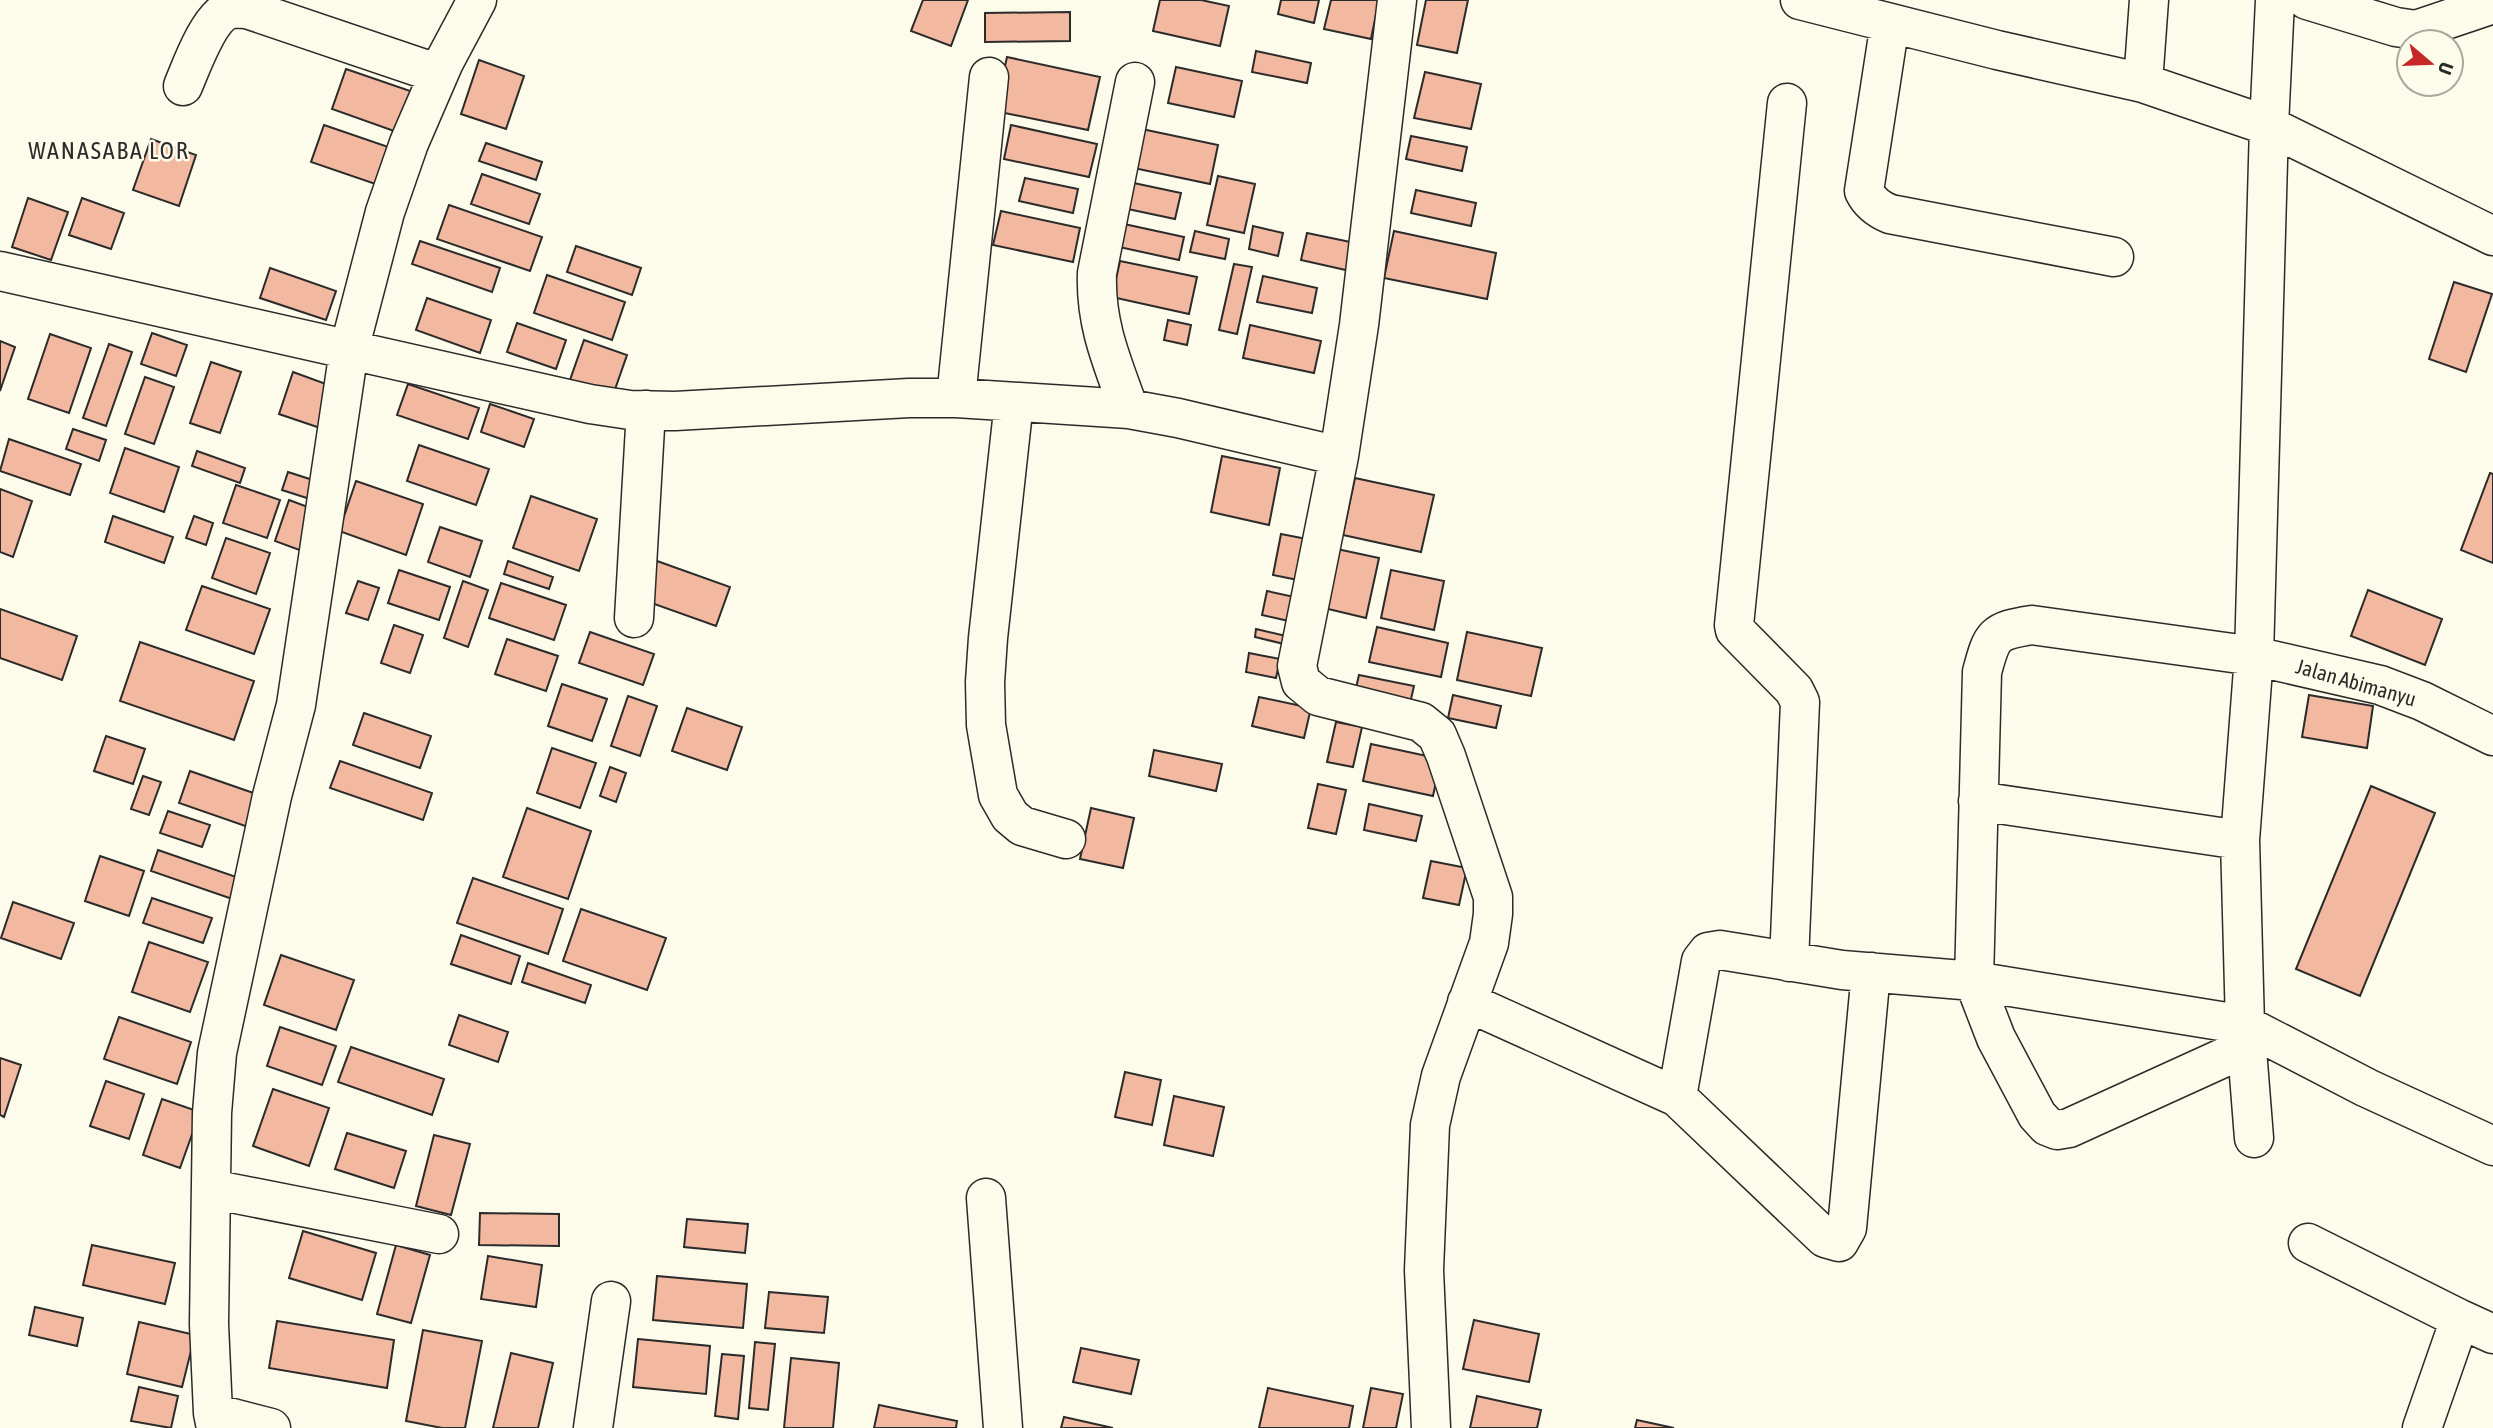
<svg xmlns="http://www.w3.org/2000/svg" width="2493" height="1428" viewBox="0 0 2493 1428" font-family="'Asap Condensed',sans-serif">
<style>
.building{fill:#f2b8a0;stroke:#2b2b2b;stroke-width:2}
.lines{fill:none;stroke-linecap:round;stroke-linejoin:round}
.minor-casing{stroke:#2b2b2b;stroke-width:41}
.minor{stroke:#fdfbea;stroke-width:38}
.labels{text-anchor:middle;stroke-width:5;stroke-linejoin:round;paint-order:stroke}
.street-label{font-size:21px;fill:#2b2b2b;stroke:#fdfbea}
.quarter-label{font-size:24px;letter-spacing:2px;fill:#2b2b2b;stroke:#fdfbea}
</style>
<rect width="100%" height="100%" fill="#fdfbea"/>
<path class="building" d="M923,0H968L951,46L911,31Z
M1160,0H1201L1229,6L1220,46L1153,31Z
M1281,0H1319L1314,23L1278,14Z
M1331,0H1379L1371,39L1324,29Z
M1426,0H1468L1457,53L1417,45Z
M1070,12V41L985,42V13Z
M1256,51L1311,63L1307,83L1252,72Z
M1007,57L1100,77L1088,130L995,111Z
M479,60L524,76L506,129L461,114Z
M1176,67L1242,81L1234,117L1168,103Z
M346,69L422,95L408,136L332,109Z
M1425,72L1481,84L1471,129L1414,118Z
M324,125L403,152L390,189L311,162Z
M1011,125L1097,144L1089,177L1004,159Z
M1137,128L1218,145L1210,184L1129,167Z
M1411,136L1467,147L1462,171L1406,159Z
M151,139L196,155L179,206L133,190Z
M486,143L542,162L536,180L479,161Z
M482,174L540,194L529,224L471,204Z
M1218,176L1255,184L1244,233L1207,225Z
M1025,178L1078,189L1073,213L1019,201Z
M1129,182L1181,193L1175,219L1123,208Z
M1416,190L1476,203L1471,226L1411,213Z
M28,198L68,212L51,260L12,247Z
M82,198L124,213L111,249L69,235Z
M449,205L542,237L530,271L437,239Z
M1001,211L1080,228L1073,262L993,245Z
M1115,222L1184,237L1179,260L1110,245Z
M1253,226L1283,233L1278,256L1249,249Z
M1195,231L1229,239L1225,259L1190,252Z
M1394,231L1496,253L1487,299L1384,278Z
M1307,233L1365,245L1359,273L1301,260Z
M420,241L500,268L492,292L412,264Z
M576,246L641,268L632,295L567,272Z
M1120,261L1197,277L1189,314L1112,297Z
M1234,264L1252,267L1237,334L1219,330Z
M270,268L336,291L326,320L260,298Z
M547,275L625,302L612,340L534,313Z
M1263,276L1317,288L1312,313L1257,302Z
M2454,282L2492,294L2466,372L2429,359Z
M427,298L491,320L480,353L416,330Z
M1168,320L1191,325L1187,345L1164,340Z
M517,323L566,340L556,369L507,352Z
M1250,325L1321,341L1314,373L1243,358Z
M152,333L187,345L176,376L141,364Z
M50,334L91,348L69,413L28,399Z
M584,340L627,355L613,395L570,380Z
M0,341L15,347L0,391Z
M109,344L132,352L106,426L83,418Z
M211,362L241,372L220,433L190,423Z
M293,372L337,388L323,429L279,414Z
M145,377L174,387L154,444L125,434Z
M408,384L479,408L468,439L397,415Z
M490,404L534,419L524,447L481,432Z
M73,429L106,440L99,461L66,449Z
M9,439L81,464L70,495L0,471Z
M419,445L489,469L476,505L407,481Z
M125,448L179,467L164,512L110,493Z
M197,451L245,468L240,483L192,466Z
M1222,456L1280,468L1269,525L1211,512Z
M288,472L319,482L313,500L282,490Z
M2490,473L2493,474V563L2461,550Z
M1355,478L1434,495L1421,552L1343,535Z
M356,481L423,504L406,555L339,531Z
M236,485L280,500L267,538L223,523Z
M0,489L32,501L13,557L0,552Z
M531,496L597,519L579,571L513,548Z
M289,500L316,510L302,551L275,541Z
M113,516L173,537L164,563L105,542Z
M194,516L213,523L206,545L186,538Z
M440,527L482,541L470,577L428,562Z
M1281,534L1312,540L1303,581L1273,575Z
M226,538L270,553L256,594L212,578Z
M1337,549L1379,558L1366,618L1324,608Z
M508,561L553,577L549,589L504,574Z
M657,561L730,587L716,626L643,600Z
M399,570L450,587L439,620L388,603Z
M1391,570L1444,581L1434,630L1381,618Z
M358,581L379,588L368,620L346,613Z
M463,581L488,590L468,647L444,638Z
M501,583L566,605L554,640L489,618Z
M202,586L270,609L254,654L186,630Z
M2368,590L2442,619L2425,665L2351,636Z
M1267,591L1299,598L1293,622L1262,615Z
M0,609L77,636L62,680L0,658Z
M394,625L423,635L410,673L381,663Z
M1377,627L1448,643L1441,677L1369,662Z
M1256,629L1286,636L1284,644L1255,637Z
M590,632L654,654L643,685L579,663Z
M1467,632L1542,648L1531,696L1457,680Z
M507,639L558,656L546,691L495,674Z
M140,642L254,681L234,740L120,701Z
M1249,653L1280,659L1276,678L1246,672Z
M1359,675L1414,686L1409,708L1354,696Z
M562,684L607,699L592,741L548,726Z
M1453,695L1501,706L1496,728L1448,718Z
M2309,695L2373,706L2367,748L2302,737Z
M628,696L657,706L640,756L611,746Z
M1259,697L1311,708L1304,738L1252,726Z
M687,708L742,727L727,770L672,751Z
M364,713L431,736L420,768L353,745Z
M1336,722L1362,727L1353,767L1327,762Z
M106,736L145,749L133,784L94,771Z
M1371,744L1441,759L1433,796L1363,781Z
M552,748L596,763L580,808L537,793Z
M1154,750L1222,764L1216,791L1149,776Z
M340,761L432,793L423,820L330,788Z
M610,767L626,773L616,802L600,796Z
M190,771L262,796L251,828L179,803Z
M143,776L161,782L149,815L131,809Z
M1318,784L1346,790L1336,834L1308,828Z
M2371,786L2435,813L2360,996L2296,969Z
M1369,804L1422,816L1416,841L1364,830Z
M527,808L591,831L568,899L503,877Z
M1091,808L1134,818L1123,868L1080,859Z
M168,811L210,825L202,847L160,833Z
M158,850L245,880L238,901L151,871Z
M100,856L144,871L129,916L85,901Z
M1431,861L1467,868L1459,905L1423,898Z
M473,878L563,909L548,954L457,923Z
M152,898L212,918L203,943L143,923Z
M13,902L74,923L61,959L1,938Z
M581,909L666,938L647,990L563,961Z
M461,935L520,956L511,984L451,964Z
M149,942L208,962L190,1012L132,992Z
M281,955L354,980L336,1030L264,1005Z
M528,963L591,985L585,1003L522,982Z
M459,1015L508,1032L498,1062L449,1045Z
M119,1017L191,1042L177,1084L104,1059Z
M280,1027L336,1046L322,1085L267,1066Z
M351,1047L444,1079L432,1115L338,1082Z
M0,1058L21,1065L4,1117L0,1115Z
M1125,1072L1161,1080L1152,1125L1115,1117Z
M106,1081L144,1094L129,1139L90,1126Z
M273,1089L329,1108L309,1166L253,1146Z
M1174,1096L1224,1107L1213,1156L1164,1145Z
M162,1099L200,1112L180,1168L143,1155Z
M347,1133L406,1151L394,1188L335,1169Z
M434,1135L470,1144L451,1215L416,1206Z
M480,1213L559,1214V1246L479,1245Z
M687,1219L748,1224L745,1253L684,1247Z
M303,1231L376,1253L362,1300L289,1278Z
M92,1245L175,1263L165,1304L83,1285Z
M396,1245L430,1255L411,1323L377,1314Z
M488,1256L542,1265L536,1307L481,1299Z
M657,1276L747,1284L743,1328L653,1320Z
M769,1292L828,1297L824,1333L765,1328Z
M35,1307L83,1318L77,1346L29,1335Z
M1474,1320L1539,1334L1529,1382L1463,1369Z
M277,1321L394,1340L387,1388L269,1368Z
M139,1322L195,1335L182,1387L127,1374Z
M423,1330L482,1341L465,1428H442L406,1421Z
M638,1339L710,1346L706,1394L633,1387Z
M755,1342L775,1344L768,1410L749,1408Z
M1081,1348L1139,1360L1131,1394L1073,1382Z
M511,1353L553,1363L538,1428H493Z
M722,1354L744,1356L738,1419L715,1416Z
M791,1358L839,1363L833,1428H784Z
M139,1387L178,1396L171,1428L131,1421Z
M1268,1388L1353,1406L1349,1428H1259Z
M1371,1388L1403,1394L1396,1428H1363Z
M1477,1396L1541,1410L1537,1428H1470Z
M879,1405L957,1421L956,1428H874Z
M1064,1417L1113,1428H1061Z
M1637,1420L1674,1428H1635Z"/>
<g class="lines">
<g class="minor-casing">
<path id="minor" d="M1397,0L1359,325L1339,456L1297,666L1301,682L1318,696L1421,722L1437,735L1446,756L1493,897V914L1489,943L1441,1076L1430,1125L1424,1270L1431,1428
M1800,0L1997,50L2143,83L2269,126L2493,236
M2307,0L2396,27L2416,30L2493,4
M1890,23L1864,191C1870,203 1878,209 1890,214L2114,257
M2143,83L2149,0
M183,86C191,67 209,16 230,9C235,8 242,9 247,9L439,74
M1787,103L1734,625L1735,630L1794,690L1800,702L1789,962
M0,271L590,404L630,410L675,411L909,398H956L1129,409L1178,418L1339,456
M956,398L989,77
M1014,402L988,638L985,682L986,725L998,795L1010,816L1022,826L1066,839
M1129,409C1112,362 1095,324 1097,273L1135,82
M634,618L646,410
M1978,801L2240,840
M1467,1002L1677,1097L1825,1238L1839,1242L1847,1228L1871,972
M2247,1047L2069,1128L2057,1130L2047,1126L2037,1115L1996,1038L1974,981L1982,672C1992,635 1993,631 2032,625L2254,656L2380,685L2422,701L2493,736
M1677,1097L1701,961L1708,952L1720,950L1842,970L1974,981L2245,1025L2367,1088L2493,1146
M2254,1138L2245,1025L2240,840L2254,656L2269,126L2275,0
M211,1189L439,1234
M986,1198L1003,1428
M2308,1243L2460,1319
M213,1413L271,1428
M216,1428L213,1413L209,1324L212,1113L217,1053L272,796L296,705L349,350L385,212L409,143L444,62L477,0
M593,1428L611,1301
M2422,1428L2460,1319L2493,1334"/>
</g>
<use href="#minor" class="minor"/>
</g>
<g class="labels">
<g class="street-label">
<text transform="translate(2356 683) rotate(16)" y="7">Jalan Abimanyu</text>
</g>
<g class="quarter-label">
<text x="109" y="159">WANASABA LOR</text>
</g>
</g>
<g transform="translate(2430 63) rotate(109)"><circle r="33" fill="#fdfbea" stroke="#a9a89e" stroke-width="2"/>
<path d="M0-5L12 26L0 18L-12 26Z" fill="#c62828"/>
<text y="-10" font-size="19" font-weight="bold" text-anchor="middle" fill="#2b2b2b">U</text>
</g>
</svg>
